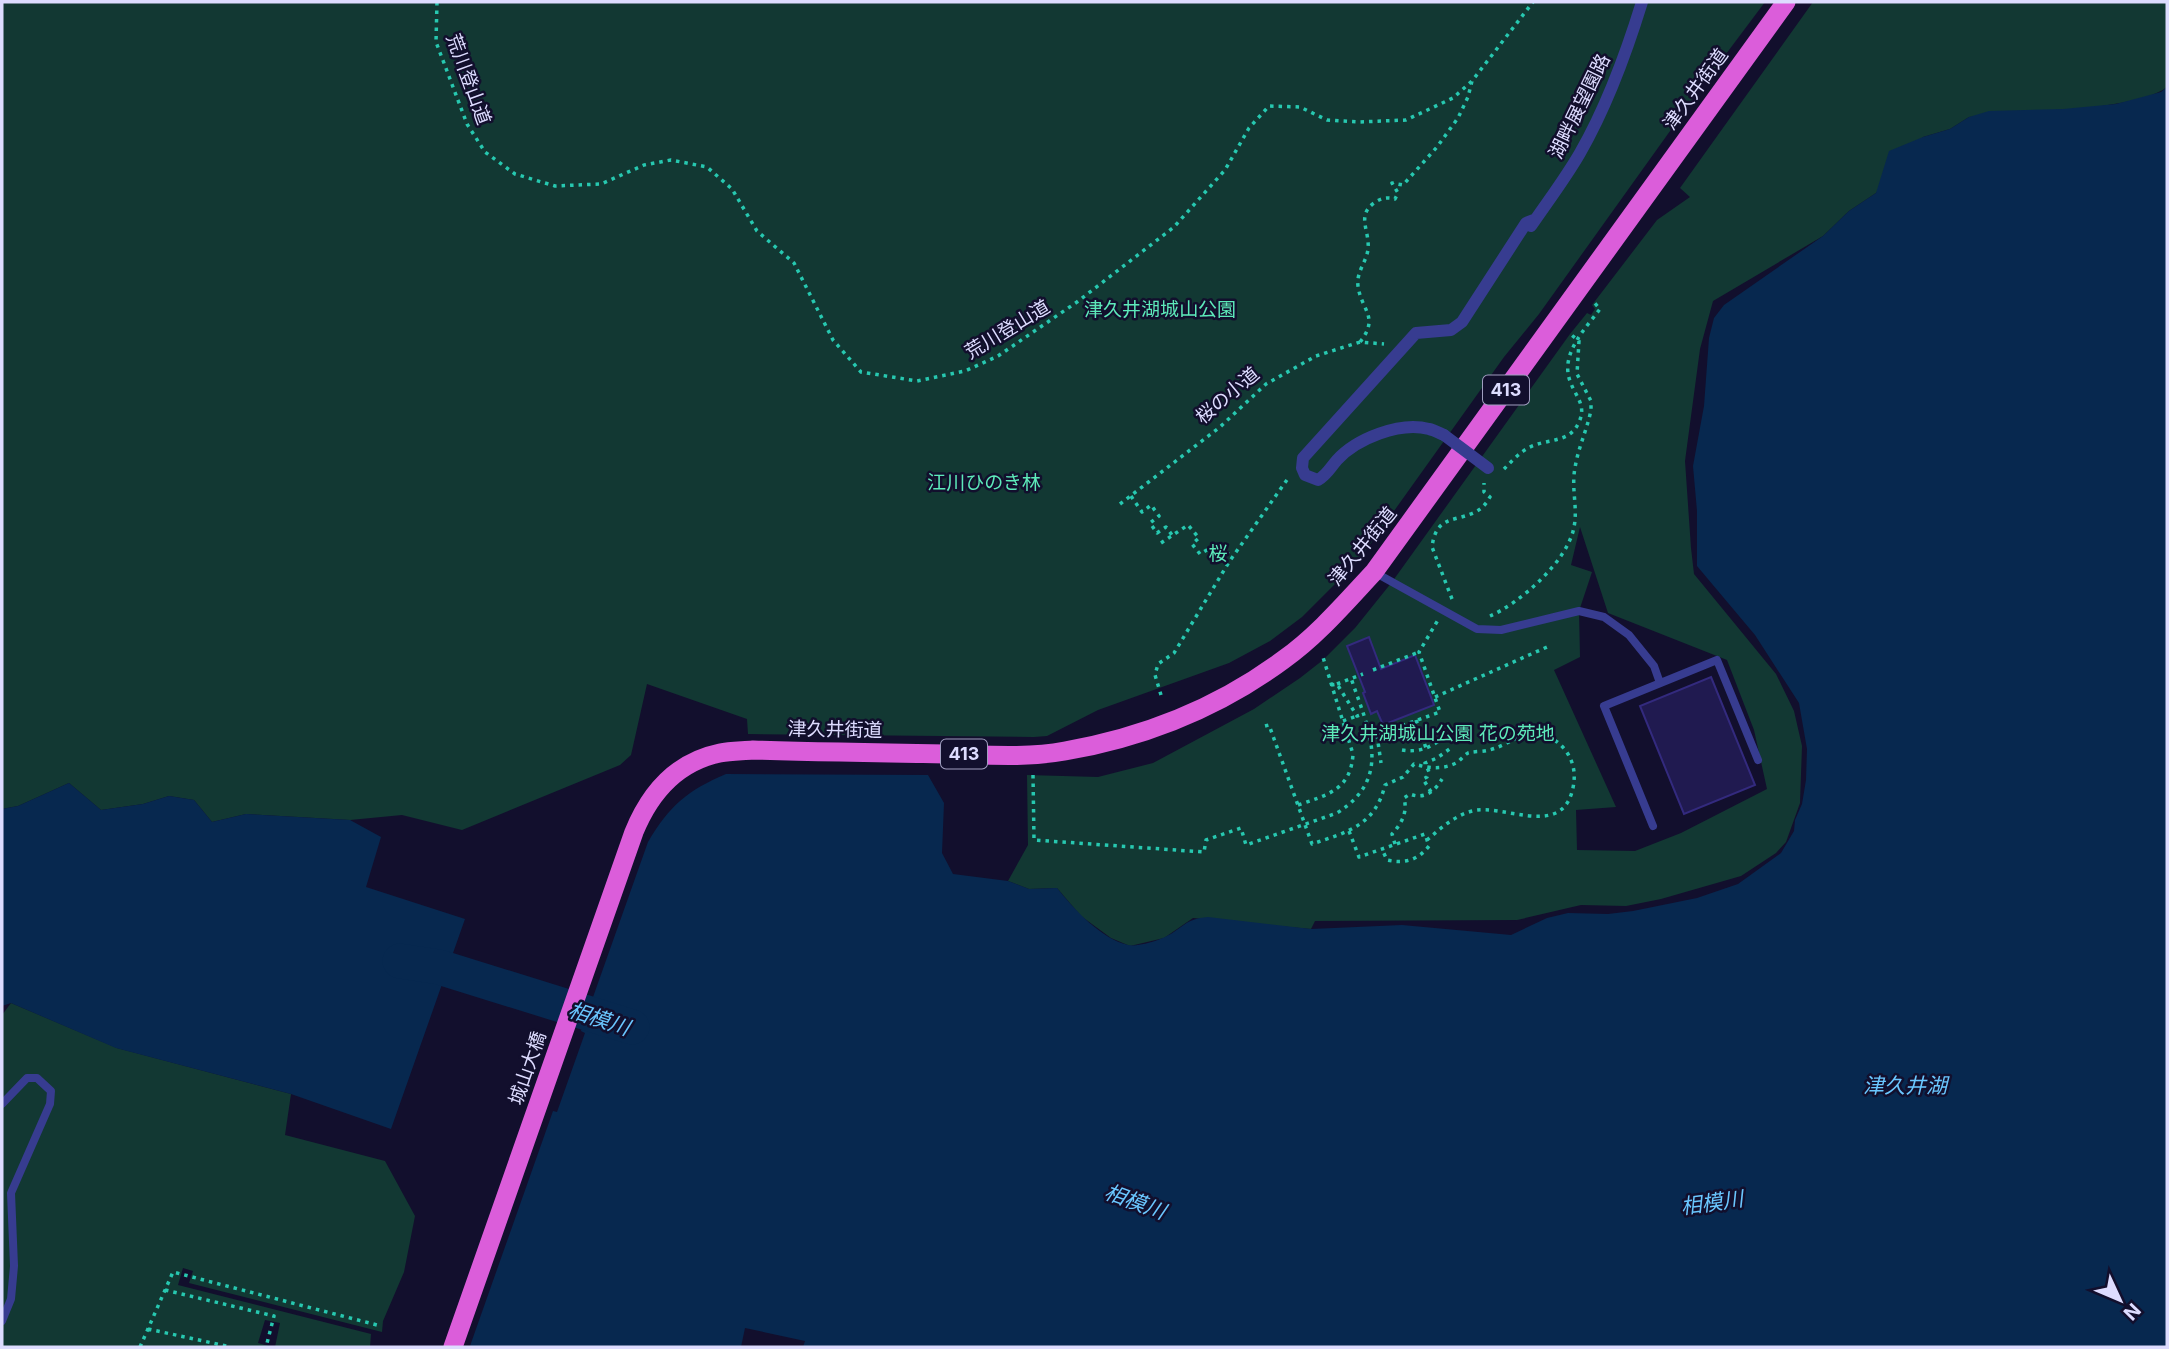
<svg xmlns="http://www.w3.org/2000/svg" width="2169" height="1349" viewBox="0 0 2169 1349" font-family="Inter,'Noto Sans JP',sans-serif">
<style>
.green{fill:#123833;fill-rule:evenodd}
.water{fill:#07284f}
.pier{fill:#120f2d}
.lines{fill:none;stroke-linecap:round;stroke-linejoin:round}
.river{stroke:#07284f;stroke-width:35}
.building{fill:#201a50;stroke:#332a7e;stroke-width:2}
.path{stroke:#27c8b0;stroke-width:3.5;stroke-dasharray:3.5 5;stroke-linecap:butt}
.service{stroke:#373c90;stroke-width:8}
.pedestrian{stroke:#373c90;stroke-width:12}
.trunk{stroke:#db5dda;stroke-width:19}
.pedestrian-bridge{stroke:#373c90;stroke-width:12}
.labels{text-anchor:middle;stroke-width:5;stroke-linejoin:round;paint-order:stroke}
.shield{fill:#120f2d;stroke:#a09ec0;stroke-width:2}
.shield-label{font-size:18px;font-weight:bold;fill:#dddcff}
.street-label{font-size:19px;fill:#dddcff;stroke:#120f2d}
.park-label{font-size:19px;fill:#5deaba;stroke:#120f2d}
.water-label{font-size:21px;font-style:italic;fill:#6ac7ff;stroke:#120f2d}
</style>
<rect width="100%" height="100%" fill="#120f2d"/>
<path class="green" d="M2,2H1765L1708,78L1539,314L1504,357L1359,560L1302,617L1270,641L1229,663L1098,710L1047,736L1034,737L748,734L747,719L647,684L631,755L620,765L462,830L402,815L350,820L246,814L212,822L194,800L169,796L143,804L101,810L69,783L18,806L2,809Z
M1813,2H2167V87C2140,110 2009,114 1969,117L1950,129L1923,137L1876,193L1849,211L1823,236L1713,301L1700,349L1685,461L1691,548L1694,574L1776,674L1794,711L1802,746L1800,803L1786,842L1776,853L1741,876L1661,899L1626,906L1581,905L1517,920L1315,921L1311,929L1193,918L1164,938L1130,946L1111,938L1081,916L1057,888L1029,889L1008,881L1028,845L1027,775L1098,777L1153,763L1254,709L1300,678L1323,660L1355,628L1392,582L1570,334L1587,313L1591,315L1595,309L1592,305L1657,220L1690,197L1680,188ZM1580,527L1608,613L1727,660L1754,730L1767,789L1681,833L1635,851L1577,850L1576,810L1616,807L1554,670L1580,657L1579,611L1592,572L1571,565Z
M11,1003L117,1048L291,1094L285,1135L385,1161L415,1216L404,1272L383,1321L382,1332L189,1283L193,1271L183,1268L178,1285L371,1334L370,1347H275L280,1323L265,1320L258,1343L272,1347H2V1015Z"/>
<path class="water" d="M2167,87V1347L470,1346L553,1111L557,1112L585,1033L581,1031L648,842C669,806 688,790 726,774L928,775L944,803L942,853L953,874L1008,881L1029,889L1057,888C1074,909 1101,939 1128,945C1137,947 1157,941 1165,937C1184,928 1184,919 1208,917L1311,929L1402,925L1511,935L1547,918L1568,913L1608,914L1633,911L1697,898L1738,884L1781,853L1794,831L1795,820L1802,804L1806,780L1807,749L1799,703L1755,635L1697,566V511L1693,466L1704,406L1709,338L1714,318L1724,305L1823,236L1849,211L1876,193L1889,151L1923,137L1950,129L1969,117L1989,111L2063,109L2116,104L2161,92Z
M69,783L101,810L143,804L169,796L194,800L212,822L246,814L350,820L381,837L366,887L465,919L391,1129L291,1094L116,1048L11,1003L2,1006V809L18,806Z"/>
<path class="pier" d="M745,1328L805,1341L803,1347H741Z"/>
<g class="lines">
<path class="river" d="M400,961L439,967L632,1027"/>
</g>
<path class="building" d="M1369,637L1381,669L1415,655L1434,705L1383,725L1377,711L1371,714L1363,693L1365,692L1347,646Z
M1711,677L1755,785L1684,814L1640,706Z"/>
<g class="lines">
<path class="path" d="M437,2L436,42L467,124L485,152L515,174L555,186L601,184L644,165L671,160L707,167L732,189L757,231L794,263L833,340L861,372L917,381L965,371L998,356L1077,302L1174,227L1225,170L1249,128L1269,106L1300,107L1327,120L1360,122L1406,120L1453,98L1472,81
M1360,342C1380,317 1361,310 1358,286C1356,272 1367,261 1368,249C1370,231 1356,216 1374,203C1381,198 1386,197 1395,199L1398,193L1392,183L1403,185L1437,147L1458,118L1468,97L1472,81L1533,2
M1504,469C1511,462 1519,453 1528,448C1546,438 1570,444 1579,422C1587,405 1575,396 1570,381C1560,354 1585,329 1600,309L1592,300
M1131,496L1142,512L1151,505L1159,516L1150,523L1157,533L1166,527L1172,535
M1120,504L1220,427L1266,384L1316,356L1360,342L1384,344
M1161,543L1188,525L1199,538L1192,544L1200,554L1215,545L1232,556
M1452,599L1432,547C1436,516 1453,522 1473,513C1481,510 1486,504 1490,497L1484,492V483
M1490,616C1520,603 1568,561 1574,527C1578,508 1571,488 1575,468C1578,448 1587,430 1591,410V401L1577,374L1579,341L1569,333
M1373,670L1419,652
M1337,684L1363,674
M1331,685L1337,684L1357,716L1363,714
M1161,695L1155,675L1158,664L1174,653L1229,562L1289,477
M1435,697L1547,647
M1416,720L1426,748
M1343,721L1357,716
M1265,726L1269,725L1312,844C1347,832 1375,826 1385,785L1403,777L1414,764C1428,768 1442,770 1456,763C1460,761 1464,755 1468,753C1474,751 1483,752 1489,750C1506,746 1516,735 1534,735C1548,735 1558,740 1566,751C1575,764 1576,777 1572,792C1559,838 1502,803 1472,811C1454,816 1441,828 1427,840
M1377,735L1381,763
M1370,737L1440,712L1419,652L1438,620
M1402,750C1419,753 1433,747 1446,735
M1033,775L1034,840L1204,852L1206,840L1241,828L1246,845L1337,813C1394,777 1368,729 1351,678
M1431,792L1423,779L1427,777L1429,772L1425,763L1437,758L1451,748
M1298,805C1327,795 1351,790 1353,754L1322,654
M1349,831L1359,857L1425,834L1429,846C1418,860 1405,864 1387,860L1382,849
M1395,844L1392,834C1401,824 1408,813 1404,798L1410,794C1424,800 1435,791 1442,779
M165,1290L274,1316L266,1347
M148,1329L231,1347
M140,1347L173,1272L377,1325"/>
<path class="service" d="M1374,572L1477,629L1501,630L1579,611L1604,617L1629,635L1654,666L1660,683
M1653,826L1604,706L1717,660L1758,760
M2,1104L27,1078H37L51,1091L50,1104L11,1193L14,1266L11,1299L2,1321"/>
<path class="pedestrian" d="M1531,226C1548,201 1565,179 1580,153C1607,106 1626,54 1642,2
M1444,435C1439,433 1434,430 1429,429C1400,421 1356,439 1337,460C1330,468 1327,475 1318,480L1305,475L1302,468L1303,458L1416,333L1451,330L1462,322L1526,223L1536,219"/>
<path class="trunk" d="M453,1347L634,832C650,793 676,762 720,753C730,751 742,751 753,750C818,752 884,753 949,754C987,755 1028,758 1065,751C1145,737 1218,708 1283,660C1317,636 1346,602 1374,572L1786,2"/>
<path class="pedestrian-bridge" d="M1444,435L1488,468"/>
</g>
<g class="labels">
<g class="shield">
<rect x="1483" y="375.5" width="46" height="29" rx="5"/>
<rect x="941" y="739.5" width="46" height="29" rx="5"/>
</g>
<g class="shield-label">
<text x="1506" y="396">413</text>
<text x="964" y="760">413</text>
</g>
<g class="street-label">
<text transform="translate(469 79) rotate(70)" y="7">荒川登山道</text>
<text transform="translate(1695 89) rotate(-54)" y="7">津久井街道</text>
<text transform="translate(1579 106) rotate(-64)" y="7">湖畔展望園路</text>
<text transform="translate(1007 329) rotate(-31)" y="7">荒川登山道</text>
<text transform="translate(1227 395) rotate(-40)" y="7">桜の小道</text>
<text transform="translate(1362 546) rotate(-51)" y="7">津久井街道</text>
<text transform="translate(835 729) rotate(1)" y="7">津久井街道</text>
<text transform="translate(527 1068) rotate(-71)" y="7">城山大橋</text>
</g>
<g class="park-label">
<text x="1160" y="316">津久井湖城山公園</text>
<text x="984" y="489">江川ひのき林</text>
<text x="1218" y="560">桜</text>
<text x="1438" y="740">津久井湖城山公園 花の苑地</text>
</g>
<g class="water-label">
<text transform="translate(599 1019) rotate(18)" y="7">相模川</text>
<text x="1905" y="1093">津久井湖</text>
<text transform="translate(1135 1202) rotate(20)" y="7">相模川</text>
<text transform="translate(1712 1203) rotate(-8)" y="7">相模川</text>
</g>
</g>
<rect width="2169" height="1349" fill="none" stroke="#dddcff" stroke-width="7"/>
<g transform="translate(2120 1300) rotate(134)" stroke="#120f2d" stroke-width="5" paint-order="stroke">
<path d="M0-5L12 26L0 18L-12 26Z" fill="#dddcff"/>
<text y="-10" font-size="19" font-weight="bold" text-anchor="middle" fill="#dddcff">N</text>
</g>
</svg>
